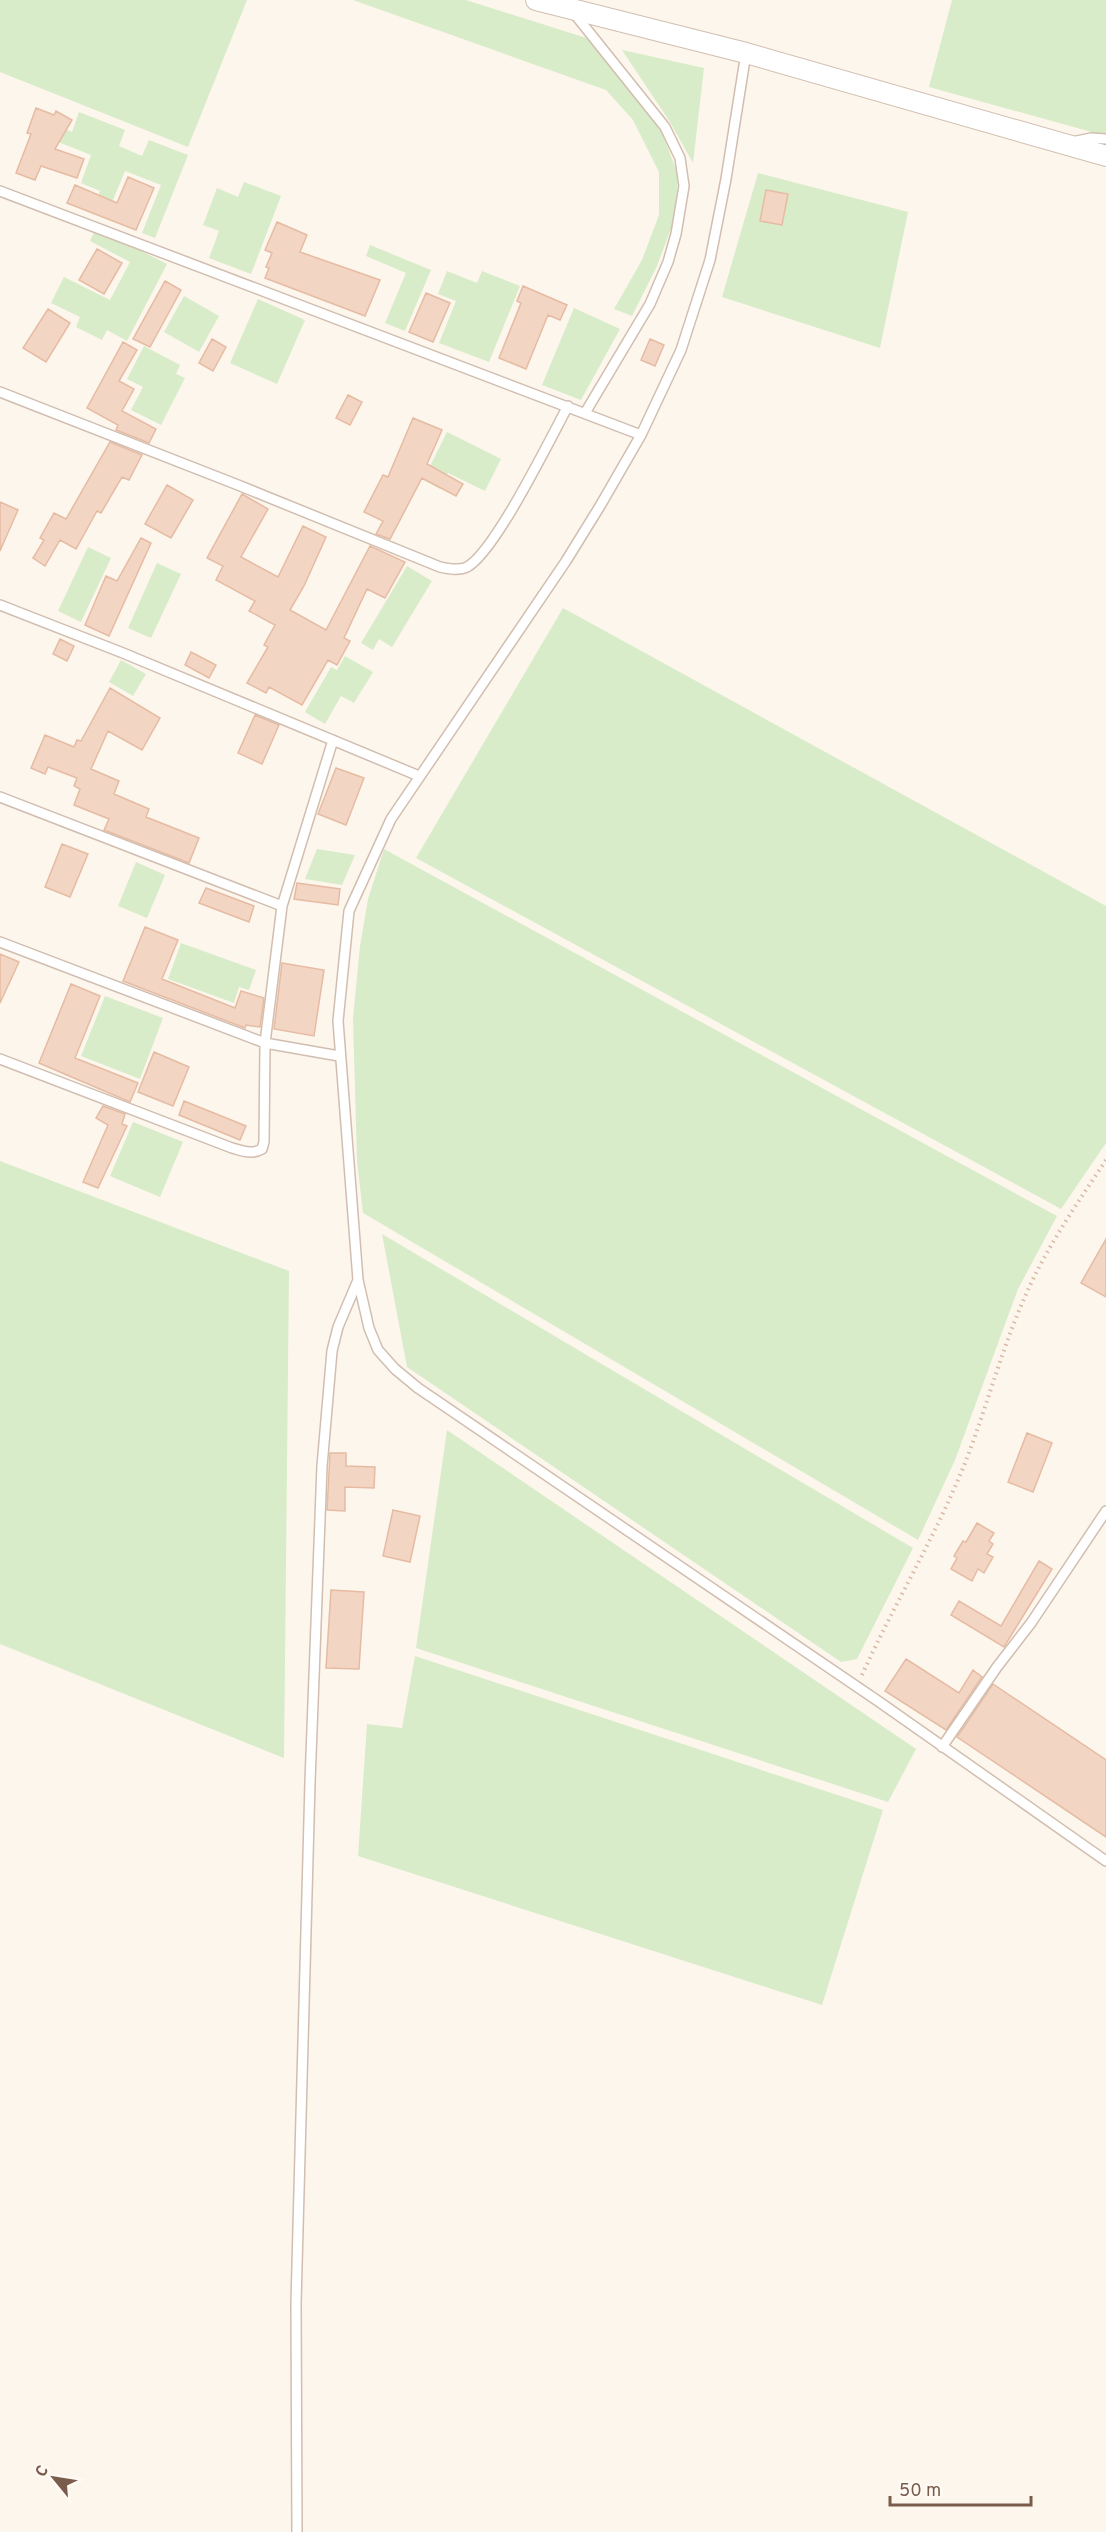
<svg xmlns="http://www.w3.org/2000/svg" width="1106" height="2532" viewBox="0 0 1106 2532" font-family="Overpass,sans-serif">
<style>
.green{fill:#d8ecc9}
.building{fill:#f3d5c3;stroke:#e6bba3;stroke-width:1.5}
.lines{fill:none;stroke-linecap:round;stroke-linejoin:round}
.lane-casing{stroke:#d1beb0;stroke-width:12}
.street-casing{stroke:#d1beb0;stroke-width:22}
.path{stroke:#d9b8a5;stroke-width:4;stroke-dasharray:1.5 4.5;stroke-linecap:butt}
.lane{stroke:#fff;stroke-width:9}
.street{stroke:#fff;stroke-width:20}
</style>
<rect width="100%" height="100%" fill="#fdf6ec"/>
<path class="green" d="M0,0H247L188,147L0,72Z
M353,0H466L599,42L662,132L678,175L675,218L657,266L632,316L614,309L642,260L659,215V172L633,120L606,90Z
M952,0H1106V136L929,87Z
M622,50L704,68L693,163L670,122Z
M79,112L125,130L119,146L142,156L149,140L188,155L155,238L142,233L161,185L125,171L106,217L92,212L100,191L81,183L91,155L48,138L53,124L72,132Z
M758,173L908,212L880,348L722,297Z
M244,182L281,196L251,274L209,258L219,231L203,225L217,188L238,197Z
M96,228L167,264L127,341L107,330L102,340L76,327L80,317L51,303L64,277L110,300L130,262L90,241Z
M370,245L431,270L405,331L385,323L406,273L366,256Z
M447,271L477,283L482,271L520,286L489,362L439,343L456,301L438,294Z
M184,296L219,316L199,352L164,332Z
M258,299L305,320L277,384L230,363Z
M574,308L620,329L581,400L542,385Z
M144,346L180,365L176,374L185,378L161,425L131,410L143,387L127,379Z
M447,432L501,459L485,491L448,473L440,489L423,480Z
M88,547L111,558L81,622L58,611Z
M157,563L181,574L151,638L128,628Z
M407,566L432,581L392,647L379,639L373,650L361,643Z
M563,608L1106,906V1143L1061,1209L416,858Z
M345,656L373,672L354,703L341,696L325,724L305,712L331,667L337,670Z
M121,660L146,674L133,696L109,682Z
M317,849L355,855L342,885L305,879Z
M384,849L1057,1216L1018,1289L955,1460L918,1540L363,1213L357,1161L353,1018L360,946L368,899Z
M136,862L165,875L147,918L118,906Z
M181,943L256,970L249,990L239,987L234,1003L168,979Z
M105,996L163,1018L140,1079L81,1056Z
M133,1122L183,1142L160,1197L110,1176Z
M0,1161L289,1271L284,1758L0,1644Z
M382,1234L913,1548L857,1659L841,1662L407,1367Z
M447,1430L916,1749L888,1802L416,1648Z
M415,1656L883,1810L822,2005L358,1856L367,1724L402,1728Z"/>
<path class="building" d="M36,108L54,115L56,111L72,120L55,149L84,159L77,178L41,166L35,180L16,173L31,134L27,133Z
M128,177L154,188L136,230L67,203L75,185L117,203Z
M766,190L788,194L782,225L760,221Z
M277,222L307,235L300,252L380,280L365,316L265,278L269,268L266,267L272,253L265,250Z
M97,249L122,263L104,294L79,280Z
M165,281L181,290L150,347L133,339Z
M523,286L567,305L560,320L548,315L526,369L499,358L521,303L517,301Z
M426,293L450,303L433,342L409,332Z
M48,309L70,323L46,362L23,348Z
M212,339L226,347L213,371L199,363Z
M650,339L664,345L655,366L641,360Z
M123,342L137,350L119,381L134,389L122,411L156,429L149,443L116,430L118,425L87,408Z
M348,395L362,402L350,425L336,418Z
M413,418L442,430L427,464L463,484L456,496L422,478L390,539L376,534L383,521L364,512L383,475L388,477Z
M110,442L142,455L129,480L122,477L101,513L97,511L76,549L60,540L45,566L33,558L44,540L40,538L54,513L66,519Z
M167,485L193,500L171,538L145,524Z
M242,494L268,509L241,557L278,577L303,526L326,537L304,586L290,610L326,630L370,546L405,562L385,598L367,589L344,638L350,641L337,665L328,660L302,705L269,687L266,693L247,683L268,647L264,645L275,625L249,611L255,601L216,580L223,566L207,558Z
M0,502L18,510L0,551Z
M141,538L151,543L109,636L85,625L106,576L117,581Z
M60,639L74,646L67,661L53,654Z
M191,652L216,665L209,678L185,665Z
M110,688L160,718L142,750L108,731L91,769L119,781L114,794L149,809L146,817L199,838L189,863L104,830L109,819L74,805L80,789L74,786L77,778L48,767L45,774L31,768L45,735L74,747L77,740L81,741Z
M255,715L279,725L262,764L238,753Z
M336,768L364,778L346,825L318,814Z
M62,844L88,854L70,897L45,887Z
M297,883L340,889L338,905L294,899Z
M206,888L254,906L249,922L199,903Z
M145,927L178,940L162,979L235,1008L241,991L264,998L260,1027L246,1025L245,1028L123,981Z
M0,954L19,962L0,1003Z
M282,963L324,970L314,1036L274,1029Z
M71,984L100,996L75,1058L138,1083L130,1102L39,1063Z
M154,1052L189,1067L173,1106L138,1092Z
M184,1101L246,1126L240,1140L179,1115Z
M103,1106L125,1114L122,1124L127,1126L98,1188L83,1182L108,1125L96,1118Z
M1106,1239V1297L1081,1283Z
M1027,1433L1052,1443L1033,1492L1008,1482Z
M330,1453H346V1466L375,1467L374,1488L345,1487V1511L327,1510Z
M393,1510L420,1516L410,1562L383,1556Z
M977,1523L994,1533L989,1541L993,1544L987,1554L993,1557L984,1573L978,1569L972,1581L951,1569L957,1558L954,1556L963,1541L966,1542Z
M1039,1561L1052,1569L1004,1647L951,1615L959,1601L1001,1626Z
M331,1590L364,1592L359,1669L326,1668Z
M906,1659L959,1693L973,1670L982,1677L946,1730L885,1691Z
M993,1684L1106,1760V1837L957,1737Z"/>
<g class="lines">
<g class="lane-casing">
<path id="lane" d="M573,12L665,127L680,158L684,186L676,234L668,262L650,304L585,413
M746,53L726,179L710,260L681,350L641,435L600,506L566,561L391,819L349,911L338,1021L358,1280L369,1328L378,1350L395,1369L418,1388L878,1701L1106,1861
M1072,142L1091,138L1106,139
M0,191L641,435
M0,392L238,485L440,567C449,569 459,571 467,567C495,552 550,439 568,406
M0,605L123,653L419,776
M0,797L282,906L333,740
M0,942L265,1043L339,1056
M0,1059L232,1148C243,1151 251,1155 262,1149L264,1142L265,1043L282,906
M942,1747L997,1667L1031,1623L1106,1511
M297,2532L296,2303L310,1782L322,1466L332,1351L338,1327L358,1280"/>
</g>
<g class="street-casing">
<path id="street" d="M536,0L746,53L1106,156"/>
</g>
<path class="path" d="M862,1675C894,1604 936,1536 965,1463C987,1407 1002,1347 1027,1292C1047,1247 1078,1202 1106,1160"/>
<use href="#lane" class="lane"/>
<use href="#street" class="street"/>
</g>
<g transform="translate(54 2478) rotate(300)" stroke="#fffaf3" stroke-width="4.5" paint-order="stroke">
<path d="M0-4.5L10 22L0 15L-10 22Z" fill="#7a5c4d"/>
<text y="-9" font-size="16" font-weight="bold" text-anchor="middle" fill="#7a5c4d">С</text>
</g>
<path d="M890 2496v9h141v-9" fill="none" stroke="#7a5c4d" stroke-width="3"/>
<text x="899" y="2496" font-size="18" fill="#7a5c4d" stroke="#fffaf3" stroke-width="4.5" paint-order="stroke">50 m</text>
</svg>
